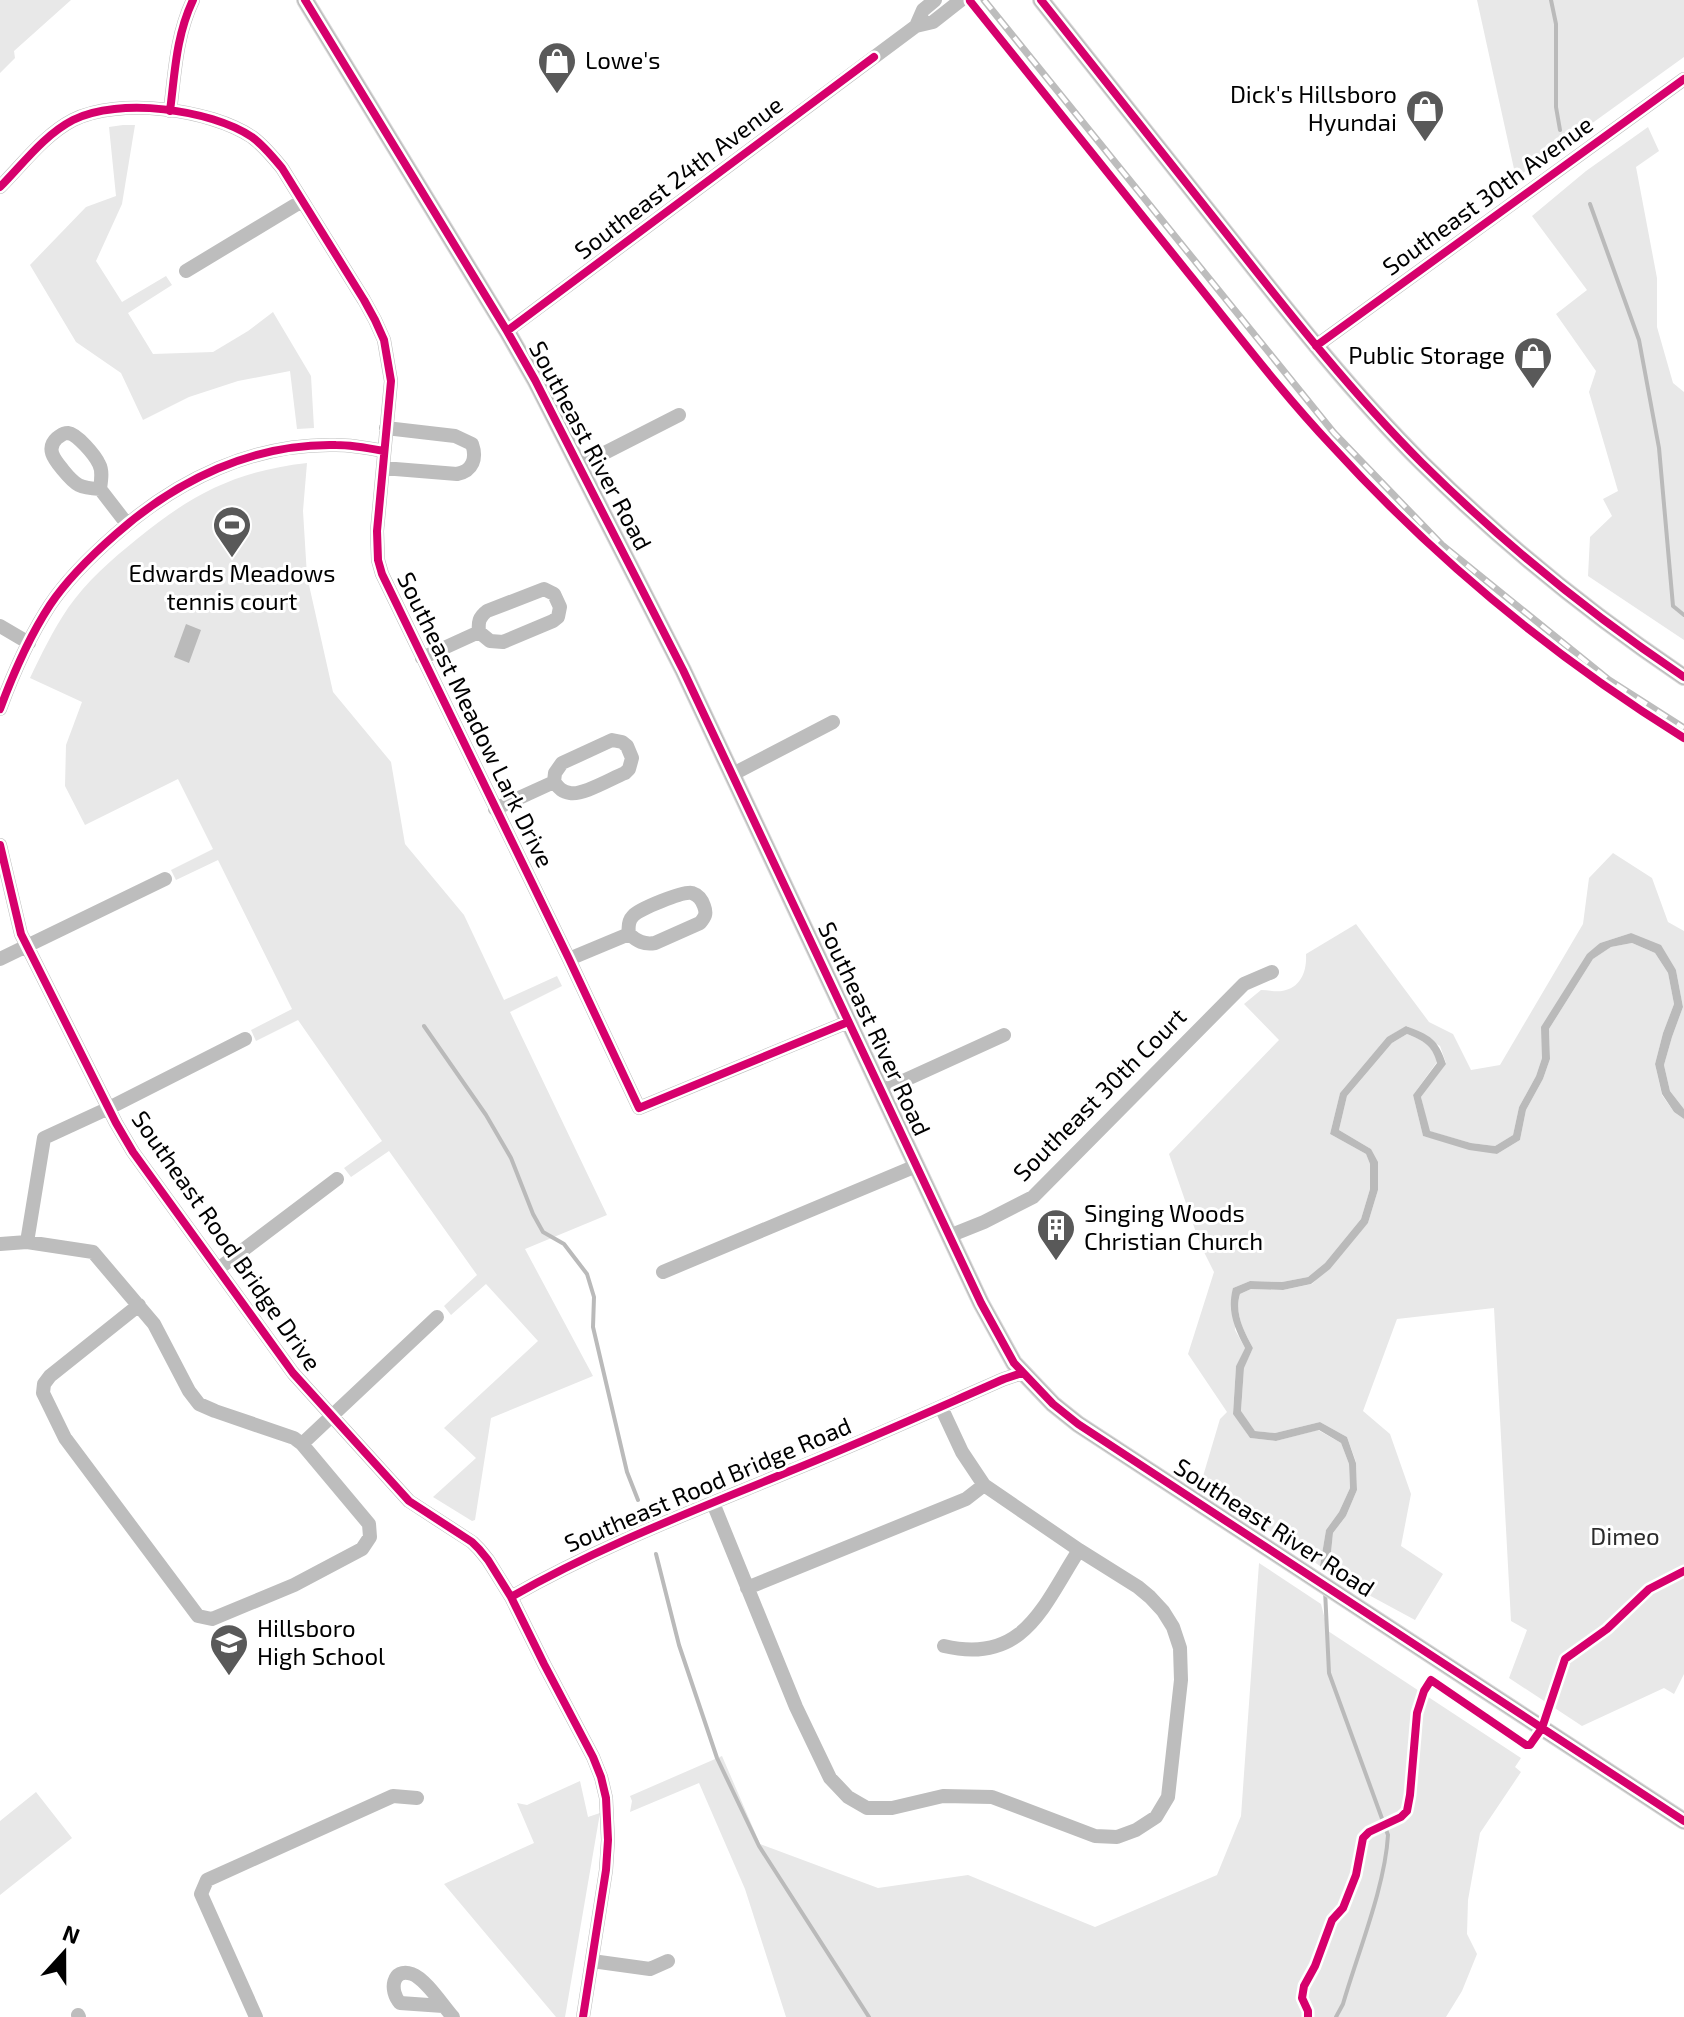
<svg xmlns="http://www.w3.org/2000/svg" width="1684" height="2017" viewBox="0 0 1684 2017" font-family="'Exo 2',sans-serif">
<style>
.green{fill:#e8e8e8}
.water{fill:#bababa}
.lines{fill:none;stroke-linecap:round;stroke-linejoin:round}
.stream{stroke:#bababa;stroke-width:4}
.major-casing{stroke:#dbdbdb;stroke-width:18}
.minor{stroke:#bdbdbd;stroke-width:14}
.major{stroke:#bdbdbd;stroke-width:16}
.rail-casing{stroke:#bdbdbd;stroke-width:7}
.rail{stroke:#fff;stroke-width:4;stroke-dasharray:12;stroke-linecap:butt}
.cycleway-casing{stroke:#fff;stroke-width:13}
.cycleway{stroke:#d6006c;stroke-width:8}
.labels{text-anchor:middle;stroke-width:6;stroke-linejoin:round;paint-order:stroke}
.poi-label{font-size:24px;fill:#000;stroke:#fff;text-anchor:start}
.street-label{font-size:24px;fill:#000;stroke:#fff}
.park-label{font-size:24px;fill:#2c2c2c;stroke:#fff}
</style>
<rect width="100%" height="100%" fill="#fff"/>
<path class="green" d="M0,0H71L14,51L15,58L0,73Z
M1477,0H1684V57L1516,178Z
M123,125H135L122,204L96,261L122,302L166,276L172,285L128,313L153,354L213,352L248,331L273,312L311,376L314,428L297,429L290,371L238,381L189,397L143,420L121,373L76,342L30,265L86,207L116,196L109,127Z
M1648,127L1659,151L1636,167L1657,278V327L1673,383L1684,392V640L1588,576L1590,537L1612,516L1603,499L1618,491L1589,392L1596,371L1556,314L1587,290L1532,216L1586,171Z
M307,463L303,511L307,576L333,692L391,762L405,844L464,915L504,1000L557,976L562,986L510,1012L607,1215L525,1249L593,1376L491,1418L475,1520L472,1521L433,1497L476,1458L444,1428L538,1341L486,1284L451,1315L444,1306L477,1275L389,1151L351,1177L344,1168L382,1141L298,1020L256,1041L251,1030L292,1009L218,860L176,880L171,870L213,849L178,779L85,825L65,786L66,745L82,702L30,678C41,655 53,630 68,608C87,581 111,560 137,539C192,494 236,471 307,463Z
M1613,853L1652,878L1668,922L1684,931V1109L1670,1091L1664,1065L1672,1037L1683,1007L1676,970L1631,933L1600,943L1542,1027V1058L1536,1076L1519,1107L1513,1135L1495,1146L1471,1143L1429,1131L1421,1097L1446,1063L1440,1046L1407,1026L1387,1037L1340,1093L1330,1134L1366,1154L1370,1164V1189L1361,1219L1325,1263L1308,1277L1282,1282L1250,1281L1233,1288L1235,1330L1245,1348L1236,1366L1233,1413L1250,1438L1276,1441L1318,1430L1341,1443L1349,1464L1350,1488L1339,1512L1326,1530L1320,1566L1201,1483L1220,1419L1227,1412L1188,1354L1214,1272L1200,1244L1169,1154L1279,1040L1244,1004L1261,990C1268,990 1275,992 1282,991C1301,988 1307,971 1306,954L1356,924L1429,1022L1453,1034L1471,1070L1500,1065L1583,924L1589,878Z
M1632,943L1655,953L1668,973L1674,1004L1663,1033L1655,1064L1662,1095L1674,1112L1684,1119V1674L1674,1694L1664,1688L1582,1726L1509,1678L1527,1630L1511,1621L1494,1308L1397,1319L1363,1411L1390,1434L1411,1494L1401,1546L1443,1574L1415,1620L1341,1580L1329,1572L1333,1533L1346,1516L1357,1490L1356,1462L1347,1437L1320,1422L1275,1433L1255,1431L1241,1412L1244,1367L1253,1348C1244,1331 1234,1313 1240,1294L1251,1289L1283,1290L1312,1284L1368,1223L1378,1190L1371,1149L1339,1130L1347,1096L1392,1043L1407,1034C1424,1041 1432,1044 1437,1062L1413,1095L1423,1136L1497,1154L1520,1140L1526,1110L1543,1079L1550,1059L1549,1029L1593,959L1611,947Z
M1259,1563L1321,1604L1328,1631L1521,1758L1515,1767L1521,1772L1480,1833L1468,1900L1467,1934L1477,1954L1462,1991L1446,2017H786L745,1889L699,1783L630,1812L632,1801L630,1796L722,1756L760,1844L878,1888L968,1875L1095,1927L1217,1875L1241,1816Z
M580,1781L588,1817L600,1813L565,2017H556L444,1884L534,1843L517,1803L527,1805Z
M36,1792L72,1838L0,1895V1821Z"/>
<path class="water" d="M186,624L201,630L189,663L174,657Z
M1631,933L1661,945L1676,970L1683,1007L1672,1037L1664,1065L1670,1091L1684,1109V1119L1674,1112L1662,1094L1655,1064L1663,1033L1674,1004L1668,973L1655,953L1632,943L1611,947L1593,959L1549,1029L1550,1059L1543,1079L1526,1110L1520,1140L1497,1154L1469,1150L1423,1136L1413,1095L1437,1063C1432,1045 1424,1041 1407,1034L1392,1043L1347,1096L1339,1130L1371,1149L1378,1162V1190L1368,1223L1330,1269L1311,1284L1283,1290L1251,1289L1240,1294C1234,1313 1244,1331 1253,1348L1244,1368L1241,1411L1255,1431L1275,1433L1320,1422L1347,1437L1356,1463L1357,1490L1346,1516L1333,1533L1329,1572L1320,1566L1326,1530L1339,1512L1350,1488L1349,1464L1341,1443L1319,1430L1276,1441L1250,1438L1233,1414L1236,1366L1245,1348C1234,1327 1227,1311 1233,1288L1250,1281L1282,1282L1308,1277L1325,1263L1361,1219L1370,1189V1164L1366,1154L1330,1134L1340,1093L1387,1037L1406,1026C1430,1035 1438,1039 1446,1064L1421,1097L1430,1131L1471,1143L1495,1146L1513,1135L1519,1107L1536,1076L1542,1058L1541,1027L1587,954L1600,943Z"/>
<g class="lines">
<path class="stream" d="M1551,0L1556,24V107L1560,130
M1590,204L1639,340L1659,448L1673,606L1684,615
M424,1026L486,1115L511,1158L533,1214L543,1232L564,1244L587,1274L594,1297L593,1327L627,1472L638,1500
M656,1554L679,1645L717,1758L759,1846L869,2017
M1325,1590L1329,1673L1388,1835C1385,1887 1358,1952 1343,2004L1336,2017"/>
<g class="major-casing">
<path id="major" d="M305,0L507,331L535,380L683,670L981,1303L1014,1363L1053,1404L1078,1424L1684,1821
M1041,0C1105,81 1169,161 1233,242C1293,318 1353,394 1422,463C1503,543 1590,614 1684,677"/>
</g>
<path class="minor" d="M916,26L923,10L935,0
M170,111C175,72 176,36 193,0
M0,187C22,165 44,135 73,120C119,97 210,109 252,137C263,145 273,157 282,168L364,300L375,320L384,340L391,381L377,531L378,560L382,574L569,959L639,1108L848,1022
M186,271L302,201
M507,331L916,26L933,22L961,0
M1316,346L1684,79
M579,466L679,415
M383,468L457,474C473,471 477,458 472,444L455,436L386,428
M100,489C101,481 103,471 99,464C95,455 77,434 68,433C62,433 62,435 57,438C45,449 55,460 63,470C76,486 80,488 100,489L127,524
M0,626L29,643
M422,658L479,632L490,641L503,642L553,621L558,617L560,607L554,594L544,589L487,611C479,617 478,622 479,632
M0,709C13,674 29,637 50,605C68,578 92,555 116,534C177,480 253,443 336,445C352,445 368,448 384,451
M733,774L833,722
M495,809L554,782C559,788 562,792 570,793C582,796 612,778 625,773L629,769L632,758L627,746L622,742L612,740L562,763L555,773L554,782
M0,845L21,934L116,1123L133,1152L293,1373L409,1501L472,1542L479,1549L488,1560L511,1597L544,1664L593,1757L601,1777L606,1798L608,1840L606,1870L583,2017
M0,959L165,879
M569,959L629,934C637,941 644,945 655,943L700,923C705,917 707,914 704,906C702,900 698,895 692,893C683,891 639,909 633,916C628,921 628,927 629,934
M881,1091L1004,1035
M949,1236L984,1222L1033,1197L1244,984L1272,972
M27,1242L44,1138L109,1108L245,1039
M0,1244L27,1242L93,1252L154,1324L189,1391L199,1404L215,1411L294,1438L302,1444L369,1524L370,1537L362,1549L294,1585L212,1619L198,1616L65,1438L43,1393L44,1384L50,1376L139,1305
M218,1269L337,1179
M663,1272L916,1166
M302,1444L437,1317
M713,1503L796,1707L830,1778L848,1797L867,1808H892L943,1796L992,1797L1095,1836L1117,1837L1136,1830L1156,1817L1168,1797L1181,1680L1180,1648L1173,1627L1163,1611L1150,1597L1138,1587L1079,1550L984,1485L962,1452L941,1407
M747,1588L966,1499L984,1485
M511,1597C600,1546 696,1510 790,1471C862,1442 933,1410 1004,1379L1022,1373
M944,1646C1024,1665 1043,1606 1079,1550
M592,1961L650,1969L668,1961
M443,2006L400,2003C389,1991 392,1967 412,1974C426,1979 443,2006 453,2017
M78,2015L79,2017
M256,2017L201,1894L207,1880L393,1796L417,1798"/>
<use href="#major" class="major"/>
<g class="rail-casing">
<path id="rail" d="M984,0L1334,433L1442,545L1609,680L1684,728"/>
</g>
<use href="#rail" class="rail"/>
<g class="cycleway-casing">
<path id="cycleway" d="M305,0L507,331L535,380L683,670L981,1303L1014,1363L1053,1404L1078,1424L1684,1821
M1041,0C1105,81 1169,161 1233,242C1293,318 1353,394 1422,463C1503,543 1590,614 1684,677
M970,1C1043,92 1116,183 1189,274C1236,332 1281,392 1332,446C1436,560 1554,657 1684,738
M170,111C175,72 176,36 193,0
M0,187C22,165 44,135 73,120C119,97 210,109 252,137C263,145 273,157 282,168L364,300L375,320L384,340L391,381L377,531L378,560L382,574L569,959L639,1108L848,1022
M507,331L874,57
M1316,346L1684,79
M0,709C13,674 29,637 50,605C68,578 92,555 116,534C177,480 253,443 336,445C352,445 368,448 384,451
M0,845L21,934L116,1123L133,1152L293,1373L409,1501L472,1542L479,1549L488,1560L511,1597L544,1664L593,1757L601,1777L606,1798L608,1840L606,1870L583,2017
M511,1597C600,1546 696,1510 790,1471C862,1442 933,1410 1004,1379L1022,1373
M1308,2017V2011L1302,1998L1304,1986L1315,1966L1332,1920L1343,1908L1356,1875L1363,1838L1369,1832L1401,1817L1407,1811L1410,1795L1417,1713L1424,1691L1431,1680L1526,1745H1530L1542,1728L1565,1659L1607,1629L1649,1589L1684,1571"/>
</g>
<use href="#cycleway" class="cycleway"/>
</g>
<defs>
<g id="shop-pin" transform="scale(2)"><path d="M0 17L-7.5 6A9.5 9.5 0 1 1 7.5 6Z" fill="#595959" stroke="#fff"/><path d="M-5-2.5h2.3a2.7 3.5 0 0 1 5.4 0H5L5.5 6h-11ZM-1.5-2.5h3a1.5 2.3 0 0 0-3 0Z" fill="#fff"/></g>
<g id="stadium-pin" transform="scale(2)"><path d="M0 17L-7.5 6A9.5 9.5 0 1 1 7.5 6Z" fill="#595959" stroke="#fff"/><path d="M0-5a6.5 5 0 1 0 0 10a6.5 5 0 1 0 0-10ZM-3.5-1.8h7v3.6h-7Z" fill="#fff"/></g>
<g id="building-pin" transform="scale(2)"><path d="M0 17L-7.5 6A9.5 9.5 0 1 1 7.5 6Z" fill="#595959" stroke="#fff"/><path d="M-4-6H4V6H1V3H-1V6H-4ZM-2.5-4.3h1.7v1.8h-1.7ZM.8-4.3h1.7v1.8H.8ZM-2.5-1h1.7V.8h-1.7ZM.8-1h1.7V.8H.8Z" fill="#fff"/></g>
<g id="school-pin" transform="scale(2)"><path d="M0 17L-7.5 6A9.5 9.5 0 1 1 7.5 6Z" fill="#595959" stroke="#fff"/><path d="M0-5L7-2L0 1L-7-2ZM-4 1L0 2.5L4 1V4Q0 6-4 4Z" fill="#fff"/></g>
</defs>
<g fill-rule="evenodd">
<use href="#shop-pin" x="557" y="61"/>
<use href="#shop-pin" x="1425" y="109"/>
<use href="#shop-pin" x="1533" y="356"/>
<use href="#stadium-pin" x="232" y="525"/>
<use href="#building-pin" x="1056" y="1228"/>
<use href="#school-pin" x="229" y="1643"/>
</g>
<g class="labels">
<g class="poi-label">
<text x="585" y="69">Lowe's</text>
<text x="1397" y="103" text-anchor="end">Dick's Hillsboro<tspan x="1397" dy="28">Hyundai</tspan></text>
<text x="1505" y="364" text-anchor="end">Public Storage</text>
<text x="232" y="582" text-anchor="middle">Edwards Meadows<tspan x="232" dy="28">tennis court</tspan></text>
<text x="1084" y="1222">Singing Woods<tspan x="1084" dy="28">Christian Church</tspan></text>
<text x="257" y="1637">Hillsboro<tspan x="257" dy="28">High School</tspan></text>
</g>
<g class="street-label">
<text transform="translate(679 178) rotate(-37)" y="8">Southeast 24th Avenue</text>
<text transform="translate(1488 196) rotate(-36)" y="8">Southeast 30th Avenue</text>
<text transform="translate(590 446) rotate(62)" y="8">Southeast River Road</text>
<text transform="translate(475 720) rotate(64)" y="8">Southeast Meadow Lark Drive</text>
<text transform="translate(874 1029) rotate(65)" y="8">Southeast River Road</text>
<text transform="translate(1100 1095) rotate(-45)" y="8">Southeast 30th Court</text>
<text transform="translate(226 1241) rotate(55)" y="8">Southeast Rood Bridge Drive</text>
<text transform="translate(708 1485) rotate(-23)" y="8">Southeast Rood Bridge Road</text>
<text transform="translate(1274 1528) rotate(33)" y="8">Southeast River Road</text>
</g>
<g class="park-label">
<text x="1625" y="1545">Dimeo</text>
</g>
</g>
<g transform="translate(64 1953) rotate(21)" stroke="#ffffff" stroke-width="6" paint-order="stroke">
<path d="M0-6L14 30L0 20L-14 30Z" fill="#000000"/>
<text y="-12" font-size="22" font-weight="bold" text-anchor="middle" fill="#000000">N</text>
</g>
</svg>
